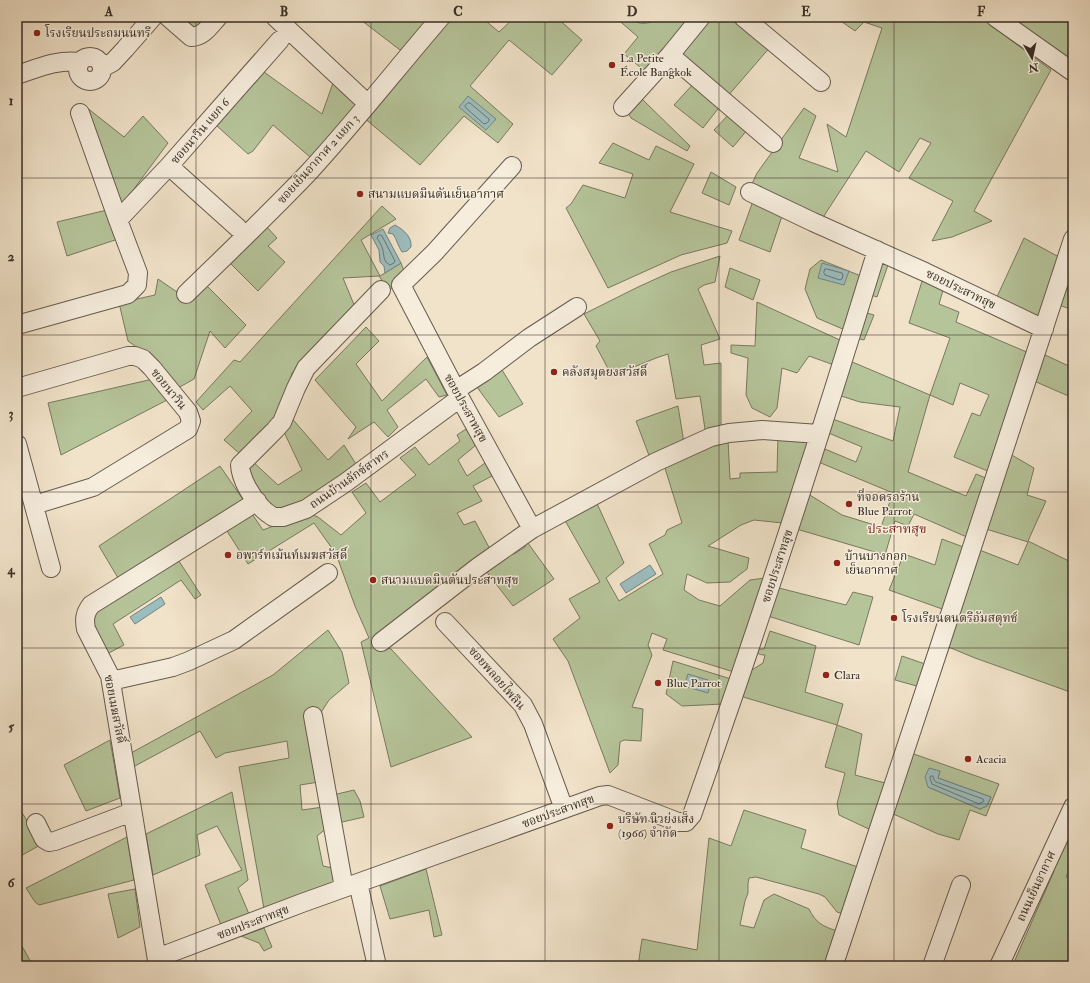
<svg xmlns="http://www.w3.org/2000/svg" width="1090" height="983" viewBox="0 0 1090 983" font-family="'IM FELL Double Pica','Noto Serif Thai',serif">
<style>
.green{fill:#b6c49a;stroke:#787960;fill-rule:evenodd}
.water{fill:#9cbdbe;stroke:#748481}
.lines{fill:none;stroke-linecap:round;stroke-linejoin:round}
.shore{stroke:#6a7672;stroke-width:1}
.minor-casing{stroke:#675b4e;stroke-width:20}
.minor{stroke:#f6eddd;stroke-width:18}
.grid{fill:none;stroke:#392e25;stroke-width:1;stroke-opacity:0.55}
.poi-dot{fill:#8f2418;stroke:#f6eddd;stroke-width:1.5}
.labels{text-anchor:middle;stroke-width:3;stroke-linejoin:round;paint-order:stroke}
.poi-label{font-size:12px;fill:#392e25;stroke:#f6eddd;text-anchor:start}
.street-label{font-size:12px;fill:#392e25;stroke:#f6eddd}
.neighbourhood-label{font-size:13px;fill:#7a1f14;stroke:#f6eddd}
.neatline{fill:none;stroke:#392e25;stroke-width:1.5}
.grid-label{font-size:13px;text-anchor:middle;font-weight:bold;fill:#392e25}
</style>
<rect width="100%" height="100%" fill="#f1e3ca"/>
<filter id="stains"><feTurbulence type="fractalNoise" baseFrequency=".005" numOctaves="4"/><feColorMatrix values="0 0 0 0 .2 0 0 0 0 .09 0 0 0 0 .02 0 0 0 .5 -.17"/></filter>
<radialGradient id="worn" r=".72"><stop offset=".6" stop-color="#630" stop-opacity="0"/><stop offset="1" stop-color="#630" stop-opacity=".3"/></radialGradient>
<path class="green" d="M174,17H212L194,35Z
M357,17H434L404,53Z
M448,17H481L499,32L515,17H556L582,40L552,75L509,40L470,86L513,124L498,143L464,116L420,165L363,117Z
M615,17H691L645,71L624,54L638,37Z
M707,17H736L771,46L727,97L676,56Z
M835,17H980L1051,70L974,211L992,221L952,237L932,241L953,201L909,178L931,143L920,138L899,172L866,151L822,219L751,186L757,173L804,108L816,116L799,158L838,172L827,124L846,137L882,28L864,22L855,31Z
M1006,17H1073V64Z
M264,72L322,114L334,80L358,104L310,157L273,125L253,151L248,154L217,126Z
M695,82L721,105L703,128L674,105Z
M640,97L690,146L687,151L631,118L627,111Z
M86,107L124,137L143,116L168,143L122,205Z
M730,113L748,129L733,147L714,130Z
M613,143L649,160L656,146L694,164L670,212L732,231L727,243L681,255L608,288L566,208L571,204L583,185L625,198L633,174L599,163Z
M711,172L736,187L729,205L702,193Z
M753,201L783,213L770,252L739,240Z
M382,206L396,219L361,240L380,276L401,263L405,274L389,291L379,276L343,278L355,307L292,373L285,404L243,457L239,453L224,440L252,411L230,386L203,410L196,402L234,360L240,362Z
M107,210L118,239L67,256L57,222Z
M265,225L277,238L268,246L285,262L258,291L228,261Z
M1024,238L1059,257L1039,316L1035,318L996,299Z
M720,256L715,282L704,285L698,289L720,339L701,345L704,365L721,363V428L706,436L700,396L676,399L668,354L656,358L612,376L596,346L600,341L584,314L638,287L671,272Z
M821,260L861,276L845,330L817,318L805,289L810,269Z
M884,260L889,262L877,297L868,294L877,265Z
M730,268L760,280L753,300L725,287Z
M198,277L246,325L225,348L210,331L194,379L178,388L142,351L128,341L119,303L155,295L158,279L180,294Z
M923,278L944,287L939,304L959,312L956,322L1029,353L990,472L954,457L972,413L980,416L989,395L960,383L953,405L930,395L908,472L966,496L976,474L988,479L969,538L914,514L908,526L895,521L885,555L793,528L805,492L842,515L881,527L893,493L816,461L820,447L856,462L862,447L826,432L830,418L893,441L900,407L860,402L838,395L850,361L930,395L950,338L909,323Z
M1067,280L1073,282V310L1059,305Z
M757,302L842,341L834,365L809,356L797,373L782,368L777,408L770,417L752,408L746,395L748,358L731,353V345L755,346Z
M863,312L874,315L864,340L856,338Z
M366,327L379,341L356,364L382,401L427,357L447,395L439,397L426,379L387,410L398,427L388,437L374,422L348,439L356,427L315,380Z
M1043,354L1073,368V398L1034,381Z
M499,365L523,404L499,417L474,383Z
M153,379L169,399L61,455L48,403Z
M678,406L684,443L650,458L636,421Z
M289,415L328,460L344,445L359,469L292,510L279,512L266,506L245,467L251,460L278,485L302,470L283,430Z
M466,429L476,445L458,460L467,476L485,463L492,476L473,486L482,501L457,513L464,525L475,521L491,551L381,642L392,650L472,737L391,767L361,642L369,638L355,606L336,554L314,523L248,564L225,528L250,511L263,530L308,513L318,517L341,535L366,513L352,492L366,483L380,502L416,475L400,458L415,447L429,465L460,441L457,435Z
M778,436L812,441L783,523L754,520L741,525L708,546L749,558L747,569L730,582L707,583L687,574L684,590L699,600L720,606L750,580L765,578L734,672L663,650L667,639L652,633L648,645L652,655L632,707L643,709L641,741L624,740L620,742L618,765L610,773L568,661L553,639L580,618L569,599L600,582L563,517L595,499L624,563L606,578L619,601L663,574L649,544L665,535L667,530L682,523L664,465L728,440L730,479L740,478V473L777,472Z
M1010,454L1034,468L1027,495L1046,501L1028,541L1073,563V693L975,658L946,646L977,549L1018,565L1028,542L986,529Z
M220,466L244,501L118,578L99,546Z
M525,539L554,579L513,606L486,571L507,553L514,554L525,547Z
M942,539L966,548L945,610L889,590L904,554L935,565Z
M175,555L201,595L195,599L181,580L113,624L124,645L105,655L89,611Z
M775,587L846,605L853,592L873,597L859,645L768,616Z
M328,630L342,652L349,683L329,700L320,714L319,782L300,785L302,810L323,807L327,828L317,836L323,866L333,868L336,881L264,909L239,767L289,758L287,741L225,753L216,758L200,731L133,767L131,753L273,675Z
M770,631L816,646L805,692L843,704L837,725L862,734L855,775L889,784L873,831L839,815L837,804L845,773L825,767L837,725L740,696L747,673L763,663L765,655C760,655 757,654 755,649H764Z
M902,656L928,665L920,687L895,680Z
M673,661L731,679L723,704L682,706L666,694Z
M110,740L120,798L86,811L64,765Z
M911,753L999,784L986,816L970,810L959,840L938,834L891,813ZM940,771L938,778L991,797L987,806L980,809L928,787Z
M354,790L360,801L364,817L338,823L333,795Z
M232,792L248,880L238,888L249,914L221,925L205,885L242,870L217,826L197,835L200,855L153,875L146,834Z
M17,805L42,844L17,858Z
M744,810L806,830L801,848L858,867L843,914L837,912L825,897L819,894L756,877L749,878L748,884V893L745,901L740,925L754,928L764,900L774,894L809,909C816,923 822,926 837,931L825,966H638L642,939L697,950L709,838L731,846Z
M1073,822V860L1066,877L1073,880V966H1028L1015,960L1054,871L1051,870Z
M127,837L134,880L39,905L35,902L26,888Z
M426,869L442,935L434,937L429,910L390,919L380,886Z
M135,889L140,927L118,938L108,894Z
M264,928L272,947L264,951L259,943L241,936Z
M17,937L33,966H17Z
M368,960L370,966H337Z"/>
<path class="water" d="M629,17H653L651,22C641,25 637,23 629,17Z
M468,96L496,119L486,130L459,107Z
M395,225C404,230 412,237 411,247L407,251L402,252C398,246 397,240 393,234L388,233L390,228Z
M383,229L401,263L385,273L384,266L380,262L379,250L371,235Z
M822,263L849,271L844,285L818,278Z
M650,565L656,574L626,593L620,584Z
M161,597L165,604L135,624L130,617Z
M688,674L711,681L708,693L684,686Z
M929,768L940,771L938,778L991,797L987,806L980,809L928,787L925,777Z"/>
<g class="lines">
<path class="shore" d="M468,103H470L489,119V121L487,123L484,124L466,108L465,106Z
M380,235L382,236L395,261L394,263L390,265C382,261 385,255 382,247C381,244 379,241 377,238L378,236Z
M825,269H827L842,273L843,275L842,279L840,280L825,275L824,273Z
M931,776H933L934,780L936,782L983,799L984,801L979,804L932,784L930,778Z"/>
<g class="minor-casing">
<path id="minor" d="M168,17L191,37C203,37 210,26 218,17
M275,17L368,104
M743,17L821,82
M995,17L1073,72
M670,55L773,143
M78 69a12 12 0 1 1 24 0a12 12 0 1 1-24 0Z
M102,68L113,62L125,49L153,17
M17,75C38,68 58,59 80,62
M623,107L670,55L701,17
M169,166L238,228
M512,166L435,252L401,285L460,398L532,529
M750,192L813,222L925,272L1044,329
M118,220L169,166L280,40
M381,290L306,368L296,388L282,422L275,430L240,465C241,480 251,496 261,507C264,511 269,514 273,517H283L306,509L345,483L460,398
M186,294C227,254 269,214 309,172C355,122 397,68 441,17
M17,325L128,294L137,285L138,273L118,220L80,113
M17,388L128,356H135L143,359L152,368L188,412L191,421L188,429L93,487L34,505
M456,390L484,372L529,338L577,307
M17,444L51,568
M445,622L523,705L533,724L564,809
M381,642L478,567L532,529L656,462L711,437L729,433L762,430L819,434
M111,681L173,667L189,661L234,640L328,573
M313,716L344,888
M36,823L44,839L49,842L55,841L132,812
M358,883L377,966
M157,958L302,903L600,796L608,795L678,822H686L692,815C758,628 819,440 877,250
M158,966L110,676L86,629C84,619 85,613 91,605L248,507L257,501
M836,966L835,961L837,955L938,651L1073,239
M932,966L961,885
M999,966L1073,807"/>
</g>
<use href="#minor" class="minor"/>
</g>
<path class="grid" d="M196,17V966M371,17V966M545,17V966M719,17V966M894,17V966M17,178H1073M17,335H1073M17,492H1073M17,648H1073M17,804H1073"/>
<g class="poi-dot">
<circle cx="37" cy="33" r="4"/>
<circle cx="612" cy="65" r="4"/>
<circle cx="360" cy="194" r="4"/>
<circle cx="554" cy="372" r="4"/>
<circle cx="849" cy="504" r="4"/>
<circle cx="228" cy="555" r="4"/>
<circle cx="837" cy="563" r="4"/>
<circle cx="373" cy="580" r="4"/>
<circle cx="894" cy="618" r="4"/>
<circle cx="826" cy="675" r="4"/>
<circle cx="658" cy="683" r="4"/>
<circle cx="968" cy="759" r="4"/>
<circle cx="610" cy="826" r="4"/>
</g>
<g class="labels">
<g class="poi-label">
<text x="45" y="37">โรงเรียนประถมนนทรี</text>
<text x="620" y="62">La Petite<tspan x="620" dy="14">École Bangkok</tspan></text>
<text x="368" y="198">สนามแบดมินตันเย็นอากาศ</text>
<text x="562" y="376">คลังสมุดยงสวัสดิ์</text>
<text x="857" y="501">ที่จอดรถร้าน<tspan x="857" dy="14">Blue Parrot</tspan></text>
<text x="236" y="559">อพาร์ทเม้นท์เมฆสวัสดิ์</text>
<text x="845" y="560">บ้านบางกอก<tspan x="845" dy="14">เย็นอากาศ</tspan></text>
<text x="381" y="584">สนามแบดมินตันประสาทสุข</text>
<text x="902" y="622">โรงเรียนดนตรีอัมสตุทช์</text>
<text x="834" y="679">Clara</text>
<text x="666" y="687">Blue Parrot</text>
<text x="976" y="763">Acacia</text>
<text x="618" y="823">บริษัท นิวย่งเส็ง<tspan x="618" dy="14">(1966) จำกัด</tspan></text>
</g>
<g class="street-label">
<text transform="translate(200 131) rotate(-49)" y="4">ซอยนาวิน แยก 6</text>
<text transform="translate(318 159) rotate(-48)" y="4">ซอยเย็นอากาศ 2 แยก 3</text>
<text transform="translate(961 289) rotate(26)" y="4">ซอยประสาทสุข</text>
<text transform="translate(169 389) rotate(51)" y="4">ซอยนาวิน</text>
<text transform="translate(466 408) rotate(61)" y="4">ซอยประสาทสุข</text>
<text transform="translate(349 479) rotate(-35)" y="4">ถนนบ้านลักซ์สาทร</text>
<text transform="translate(777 566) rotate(-72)" y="4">ซอยประสาทสุข</text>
<text transform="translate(497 678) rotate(49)" y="4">ซอยพลอยไพลิน</text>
<text transform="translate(115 709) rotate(79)" y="4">ซอยเมฆสวัสดิ์</text>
<text transform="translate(558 811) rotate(-20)" y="4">ซอยประสาทสุข</text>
<text transform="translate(1036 886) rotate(-65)" y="4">ถนนเย็นอากาศ</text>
<text transform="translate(253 922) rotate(-21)" y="4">ซอยประสาทสุข</text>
</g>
<g class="neighbourhood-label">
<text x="897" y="533">ประสาทสุข</text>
</g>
</g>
<rect width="1090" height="983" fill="none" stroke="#f1e3ca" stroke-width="44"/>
<g transform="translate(1032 58) rotate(171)" stroke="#f6eddd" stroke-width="3" paint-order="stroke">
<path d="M0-3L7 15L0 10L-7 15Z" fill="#392e25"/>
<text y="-6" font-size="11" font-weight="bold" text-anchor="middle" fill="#392e25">N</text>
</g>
<rect x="22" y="22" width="1046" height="939" class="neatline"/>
<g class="grid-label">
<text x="109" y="16">A</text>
<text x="284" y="16">B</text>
<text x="458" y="16">C</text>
<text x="632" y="16">D</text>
<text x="806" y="16">E</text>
<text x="981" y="16">F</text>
<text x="11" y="105">1</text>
<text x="11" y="261">2</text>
<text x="11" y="418">3</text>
<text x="11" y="574">4</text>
<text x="11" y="731">5</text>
<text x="11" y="887">6</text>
</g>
<rect width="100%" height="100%" filter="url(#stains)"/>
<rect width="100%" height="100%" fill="url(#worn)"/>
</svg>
